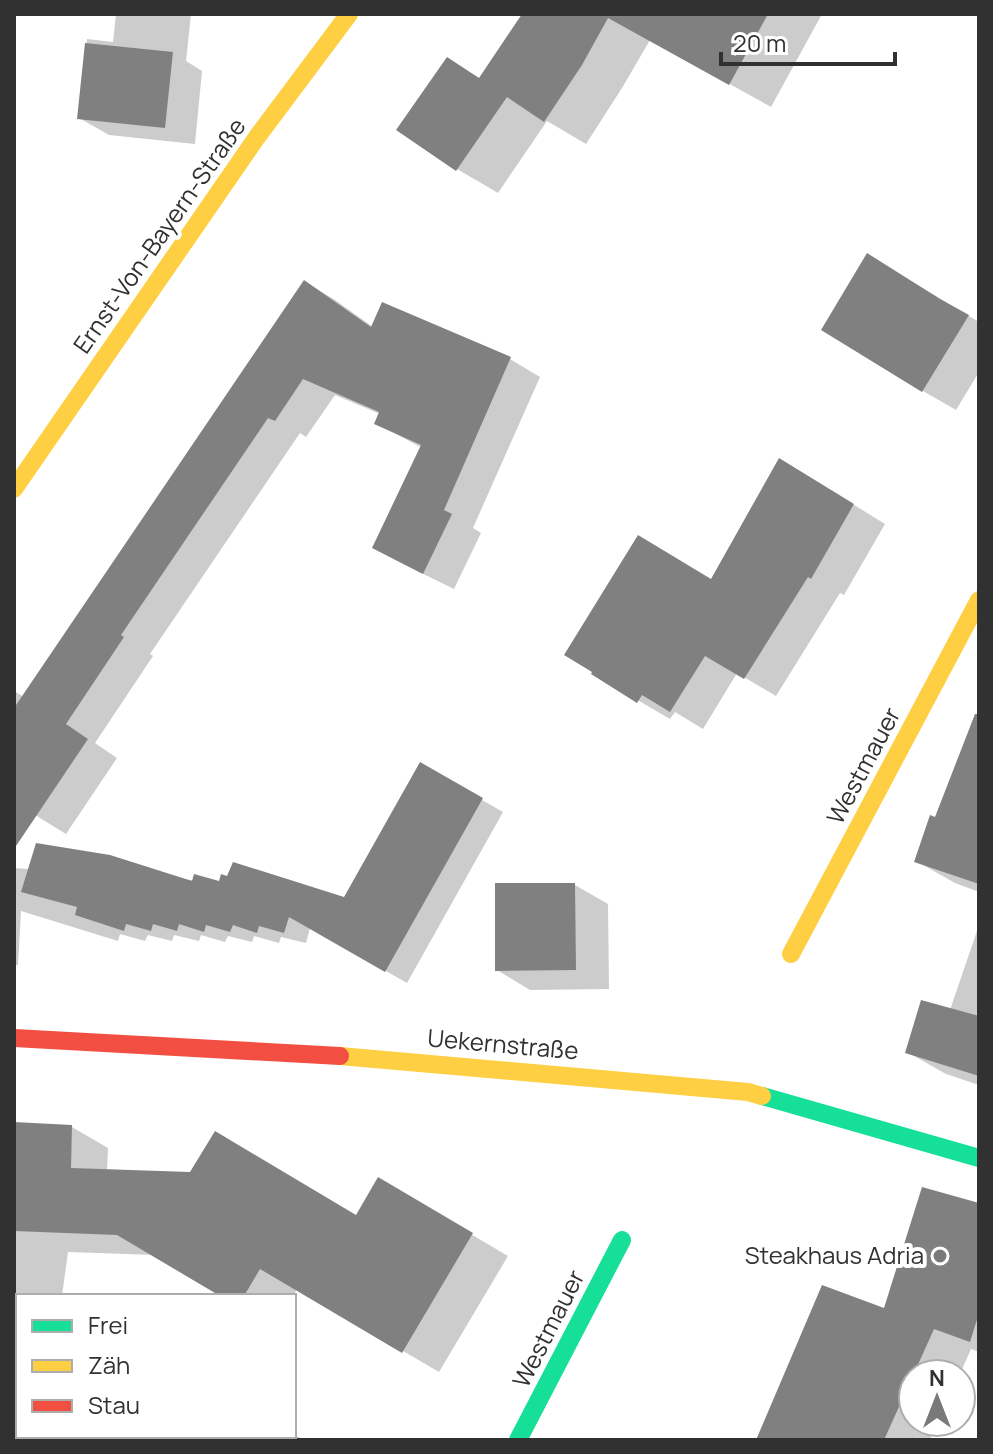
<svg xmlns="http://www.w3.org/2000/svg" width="993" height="1454" viewBox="0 0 993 1454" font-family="Manrope,sans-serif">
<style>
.shadow{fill:#0003}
.building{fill:#808080}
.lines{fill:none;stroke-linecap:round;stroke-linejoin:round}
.fast{stroke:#16e098;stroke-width:18}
.slow{stroke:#ffcf43;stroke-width:18}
.jam{stroke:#f24e42;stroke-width:18}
.poi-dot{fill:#797979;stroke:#fff;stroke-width:3}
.labels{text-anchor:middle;stroke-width:8;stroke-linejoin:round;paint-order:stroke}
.street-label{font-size:24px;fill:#313131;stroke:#fff}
.poi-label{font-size:24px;fill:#313131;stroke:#fff;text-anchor:end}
</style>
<rect width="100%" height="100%" fill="#fff"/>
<path class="shadow" d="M116,14H191L186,61L202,71L195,144L109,135L79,118L87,39L113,42Z
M524,14H822L771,107L650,40L622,88L586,144L547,121L498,193L457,169L399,130L447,59L481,79Z
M868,255L979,322V372L956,410L923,391Z
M305,282L335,300L373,327L510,359L540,377L473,528L481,533L454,589L405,565L374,548L422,448L376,423L380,414L335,395L306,437L300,433L150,654L153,656L95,743L117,758L66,834L14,802V691L24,697Z
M812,479L885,524L844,595L840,593L776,696L737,673L703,729L675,712L670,719L593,674L713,581Z
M979,719V892L955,883L916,861L936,820Z
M421,765L503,812L407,983L310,928L306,943L281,937L279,943L254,936L252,942L228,936L225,942L201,935L199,941L174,935L172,941L148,935L145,941L120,934L118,941L21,911L18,965H14V868L191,880L345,900Z
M575,885L608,904L609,989L530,990L497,970Z
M979,925V1085L946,1074L907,1052L950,1010Z
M14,1124L72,1127L108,1148L107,1172L357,1217L379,1180L508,1256L439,1372L297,1289L293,1296H224L155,1255L68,1252L62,1296H18V1412H14Z
M979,1205V1352L971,1349L960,1374H913V1422H938L930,1440H770Z
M294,1435L304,1440H226L228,1436H294Z"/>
<path class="building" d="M522,14H768L729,85L608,18L582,65L544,122L507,97L456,171L396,130L447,57L479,78Z
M85,43L173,52L165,128L77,119Z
M867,253L940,299L969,315L922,392L821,330Z
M304,280L371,327L382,302L511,357L444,510L452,514L423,574L372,548L421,445L374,424L379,412L303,379L275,421L268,418L121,635L124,637L66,724L88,739L14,849V708Z
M779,458L854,504L811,579L808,577L744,679L705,656L670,712L642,695L637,703L591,674L592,672L564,655L638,535L711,579Z
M975,714H979V884L914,862L930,815L935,817Z
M420,762L483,798L385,972L289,917L284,933L259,926L257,933L233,925L230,932L206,925L204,932L179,924L177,931L153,924L151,931L126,924L124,931L75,915L77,907L21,892L36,843L110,855L192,881L194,874L219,881L221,874L227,876L233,862L344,897Z
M495,883H575L576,970L495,971Z
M921,1000L979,1016V1076L905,1053Z
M14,1122L72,1125L71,1168L190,1172L215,1131L356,1215L378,1177L473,1233L402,1353L260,1269L244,1296H220L117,1235L14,1231Z
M922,1187L979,1203V1313L970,1342L934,1329L884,1440H756L822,1285L884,1308Z"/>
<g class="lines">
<path class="fast" d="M762,1096L979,1158
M518,1440L622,1240"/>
<path class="slow" d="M14,489L257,137L349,14
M791,954L979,600
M340,1056L748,1092L762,1096"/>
<path class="jam" d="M14,1038L340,1056"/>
</g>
<circle class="poi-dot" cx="940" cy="1256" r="8"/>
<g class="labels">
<g class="street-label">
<text transform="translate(160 236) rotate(-55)" y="8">Ernst-Von-Bayern-Straße</text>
<text transform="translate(864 766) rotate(-62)" y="8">Westmauer</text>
<text transform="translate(503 1045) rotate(5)" y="8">Uekernstraße</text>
<text transform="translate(549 1329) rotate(-63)" y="8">Westmauer</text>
</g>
<g class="poi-label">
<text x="924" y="1264">Steakhaus Adria</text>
</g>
</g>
<rect width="993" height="1454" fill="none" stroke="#313131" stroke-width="32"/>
<rect x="16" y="1294" width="280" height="144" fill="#ffffff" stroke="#adadad" stroke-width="2"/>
<rect x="32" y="1320" width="40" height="12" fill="#16e098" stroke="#adadad" stroke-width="2"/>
<text x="88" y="1334" font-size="24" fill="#313131">Frei</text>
<rect x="32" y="1360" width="40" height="12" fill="#ffcf43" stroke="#adadad" stroke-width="2"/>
<text x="88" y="1374" font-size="24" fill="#313131">Zäh</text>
<rect x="32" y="1400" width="40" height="12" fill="#f24e42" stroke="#adadad" stroke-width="2"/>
<text x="88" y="1414" font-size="24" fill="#313131">Stau</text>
<g transform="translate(937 1398)"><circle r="38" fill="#ffffff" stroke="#adadad" stroke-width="2"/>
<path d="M0-6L14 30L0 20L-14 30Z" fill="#797979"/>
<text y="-12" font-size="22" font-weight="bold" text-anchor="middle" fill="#313131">N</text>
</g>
<path d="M721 52v12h174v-12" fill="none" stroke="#313131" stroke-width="4"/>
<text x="733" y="52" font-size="24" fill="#313131" stroke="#ffffff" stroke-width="6" paint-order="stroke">20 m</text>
</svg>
